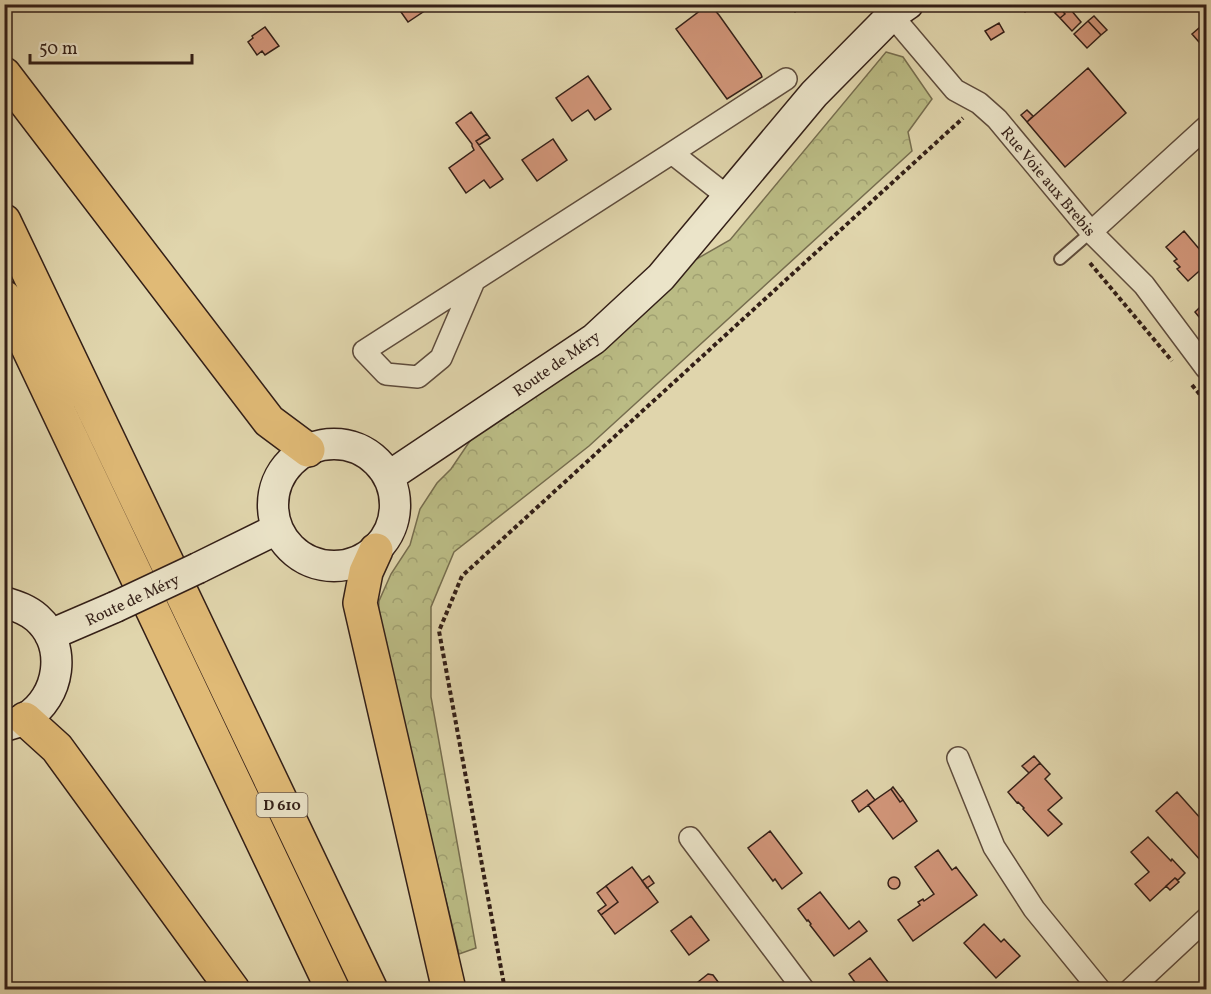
<svg xmlns="http://www.w3.org/2000/svg" width="1211" height="994" viewBox="0 0 1211 994" font-family="Vollkorn,serif">
<style>
.forest{fill:url(#forest-crowns);stroke:#766d4e;stroke-width:1.5}
.building{fill:#d2967a;stroke:#331f17;stroke-width:1.5}
.lines{fill:none;stroke-linecap:round;stroke-linejoin:round}
.lane-casing{stroke:#5e4c3c;stroke-width:14}
.street-casing{stroke:#5e4c3c;stroke-width:24}
.secondary-casing{stroke:#331f17;stroke-width:33}
.highway-casing{stroke:#331f17;stroke-width:36}
.path{stroke:#331f17;stroke-width:4;stroke-dasharray:4.5 3;stroke-linecap:butt}
.lane{stroke:#ebe4c9;stroke-width:10}
.street{stroke:#ebe4c9;stroke-width:21}
.secondary{stroke:#ebe4c9;stroke-width:30}
.highway{stroke:#e0ba76;stroke-width:33}
.secondary-bridge-casing{stroke:#331f17;stroke-width:33;stroke-linecap:butt}
.secondary-bridge{stroke:#ebe4c9;stroke-width:30}
.labels{text-anchor:middle;stroke-width:6;stroke-linejoin:round;paint-order:stroke}
.shield{fill:#ebe4c9;stroke:#6a5a4c;stroke-width:1.5}
.shield-label{font-size:15px;font-weight:bold;fill:#331f17}
.street-label{font-size:16px;fill:#331f17;stroke:#ebe4c9}
</style>
<defs>
<pattern id="forest-crowns" width="20" height="18" patternUnits="userSpaceOnUse" patternTransform="scale(1.5)"><rect width="20" height="18" fill="#babb84"/><path d="M2 6a3 3 0 1 1 6 0M12 15a3 3 0 1 1 6 0" fill="none" stroke="#a0a071"/></pattern>
</defs>
<rect width="100%" height="100%" fill="#e0d5ac"/>
<filter id="stains"><feTurbulence type="fractalNoise" baseFrequency=".00333" numOctaves="4"/><feColorMatrix values="0 0 0 0 .2 0 0 0 0 .09 0 0 0 0 .02 0 0 0 .5 -.17"/></filter>
<radialGradient id="worn" r=".72"><stop offset=".6" stop-color="#630" stop-opacity="0"/><stop offset="1" stop-color="#630" stop-opacity=".3"/></radialGradient>
<path class="forest" d="M886,52L903,57L932,99L908,132L912,151L589,446L454,552L431,607V697L476,948L459,954L378,617L379,601L391,574L410,545L420,509L437,483L451,469L476,432L693,261L730,240Z"/>
<path class="building" d="M431,4L432,6L408,22L396,5Z
M709,4L719,15L761,74L762,77L727,99L676,29Z
M789,4H805L795,12Z
M1019,4H1035L1025,12Z
M1047,4H1066L1081,22L1072,31L1060,18L1065,14L1060,8L1055,13Z
M1060,8L1065,14L1060,18L1055,13Z
M1094,16L1107,30L1101,35L1088,21Z
M1088,21L1101,35L1087,48L1074,34Z
M1206,22V50L1192,34Z
M999,23L1004,32L991,40L985,31Z
M265,27L279,46L265,55L262,51L257,55L248,42L253,38L252,36Z
M1088,68L1126,113L1065,167L1027,122Z
M588,76L611,109L595,120L588,110L572,121L556,98Z
M1027,110L1033,116L1027,122L1021,115Z
M471,112L487,134L476,141L503,179L490,188L484,180L466,193L449,168L474,150L472,146V144L456,123Z
M487,134L490,138L479,145L476,141Z
M553,139L567,160L537,181L522,160Z
M1184,231L1206,257V265L1188,281L1177,269L1180,267L1174,261L1177,259L1166,247Z
M1200,307L1204,312L1199,317L1195,312Z
M1034,756L1040,763L1029,773L1022,766Z
M1040,763L1050,774L1045,779L1062,798L1048,810L1062,824L1048,836L1023,809L1024,808L1018,802L1017,803L1008,792Z
M893,787L903,800L900,802L891,789Z
M891,789L900,802L903,800L917,821L893,839L868,805Z
M867,790L875,800L859,812L852,801Z
M1177,792L1202,820L1200,821L1203,825L1205,823L1206,825V859L1202,862L1156,811Z
M770,831L802,873L782,889L775,879L773,881L748,848Z
M1148,837L1171,861L1172,859L1185,873L1178,880L1175,878L1150,901L1135,884L1149,872L1131,852Z
M938,850L952,870L956,867L977,895L913,941L898,920L920,905L918,902L923,899L924,901L934,894L915,867Z
M632,867L658,902L615,934L601,915L618,902L606,886Z
M649,876L654,883L647,888L642,881Z
M888 883a6 6 0 1 1 12 0a6 6 0 1 1-12 0Z
M1175,878L1179,882L1170,890L1166,886Z
M606,886L618,902L601,915L598,911L606,905L597,893Z
M820,892L849,929L859,921L867,931L834,956L810,925L811,924L808,920L807,921L798,909Z
M691,916L709,940L689,955L671,931Z
M984,924L1001,942L1004,939L1020,956L996,978L964,943Z
M870,958L894,990H860L859,988L849,974Z
M708,974L713,975L724,990H688Z"/>
<g class="lines">
<g class="lane-casing">
<path id="lane" d="M1060,259L1091,232"/>
</g>
<g class="street-casing">
<path id="street" d="M883,5L955,90L979,103L997,119L1091,232L1144,285L1206,368
M672,153L786,79
M1091,232L1206,127
M474,281L441,358L418,377L386,374L364,351L672,153L728,197
M958,758L994,847L1034,909L1100,990
M690,838L804,990
M1130,990L1206,919"/>
</g>
<g class="secondary-casing">
<path id="secondary" d="M273 505a61 61 0 1 1 122 0a61 61 0 1 1-122 0Z
M388,477L594,339L661,277L814,94L892,15L908,4
M198,568L277,529
M4,602C17,606 28,610 37,618C68,646 60,697 26,718C20,722 11,724 4,726
M50,635L115,607"/>
</g>
<g class="highway-casing">
<path id="highway" d="M4,74L269,421L308,450
M4,221L371,990
M4,297L333,990
M376,550L366,572L360,603L449,990
M25,719L57,748L233,990"/>
</g>
<path class="path" d="M1090,263L1172,361
M1192,385L1206,402
M505,990L439,631L462,576L963,118"/>
<use href="#lane" class="lane"/>
<use href="#street" class="street"/>
<use href="#secondary" class="secondary"/>
<use href="#highway" class="highway"/>
<g class="secondary-bridge-casing">
<path id="secondary-bridge" d="M115,607L198,568"/>
</g>
<use href="#secondary-bridge" class="secondary-bridge"/>
</g>
<g class="labels">
<rect class="shield" x="256.5" y="793" width="51" height="24" rx="4.5"/>
<g class="shield-label">
<text x="282" y="810">D 610</text>
</g>
<g class="street-label">
<text transform="translate(1049 181) rotate(50)" y="6">Rue Voie aux Brebis</text>
<text transform="translate(556 363) rotate(-35)" y="6">Route de Méry</text>
<text transform="translate(132 599) rotate(-25)" y="6">Route de Méry</text>
</g>
</g>
<rect width="1211" height="994" fill="none" stroke="#e0d5ac" stroke-width="24"/>
<rect x="6" y="6" width="1199" height="982" fill="none" stroke="#331f17" stroke-width="3"/>
<rect x="12" y="12" width="1187" height="970" fill="none" stroke="#331f17" stroke-width="1.5"/>
<path d="M30 54v9h162v-9" fill="none" stroke="#331f17" stroke-width="3"/>
<text x="39" y="54" font-size="18" fill="#331f17" stroke="#ebe4c9" stroke-width="4.5" paint-order="stroke">50 m</text>
<rect width="100%" height="100%" filter="url(#stains)"/>
<rect width="100%" height="100%" fill="url(#worn)"/>
</svg>
